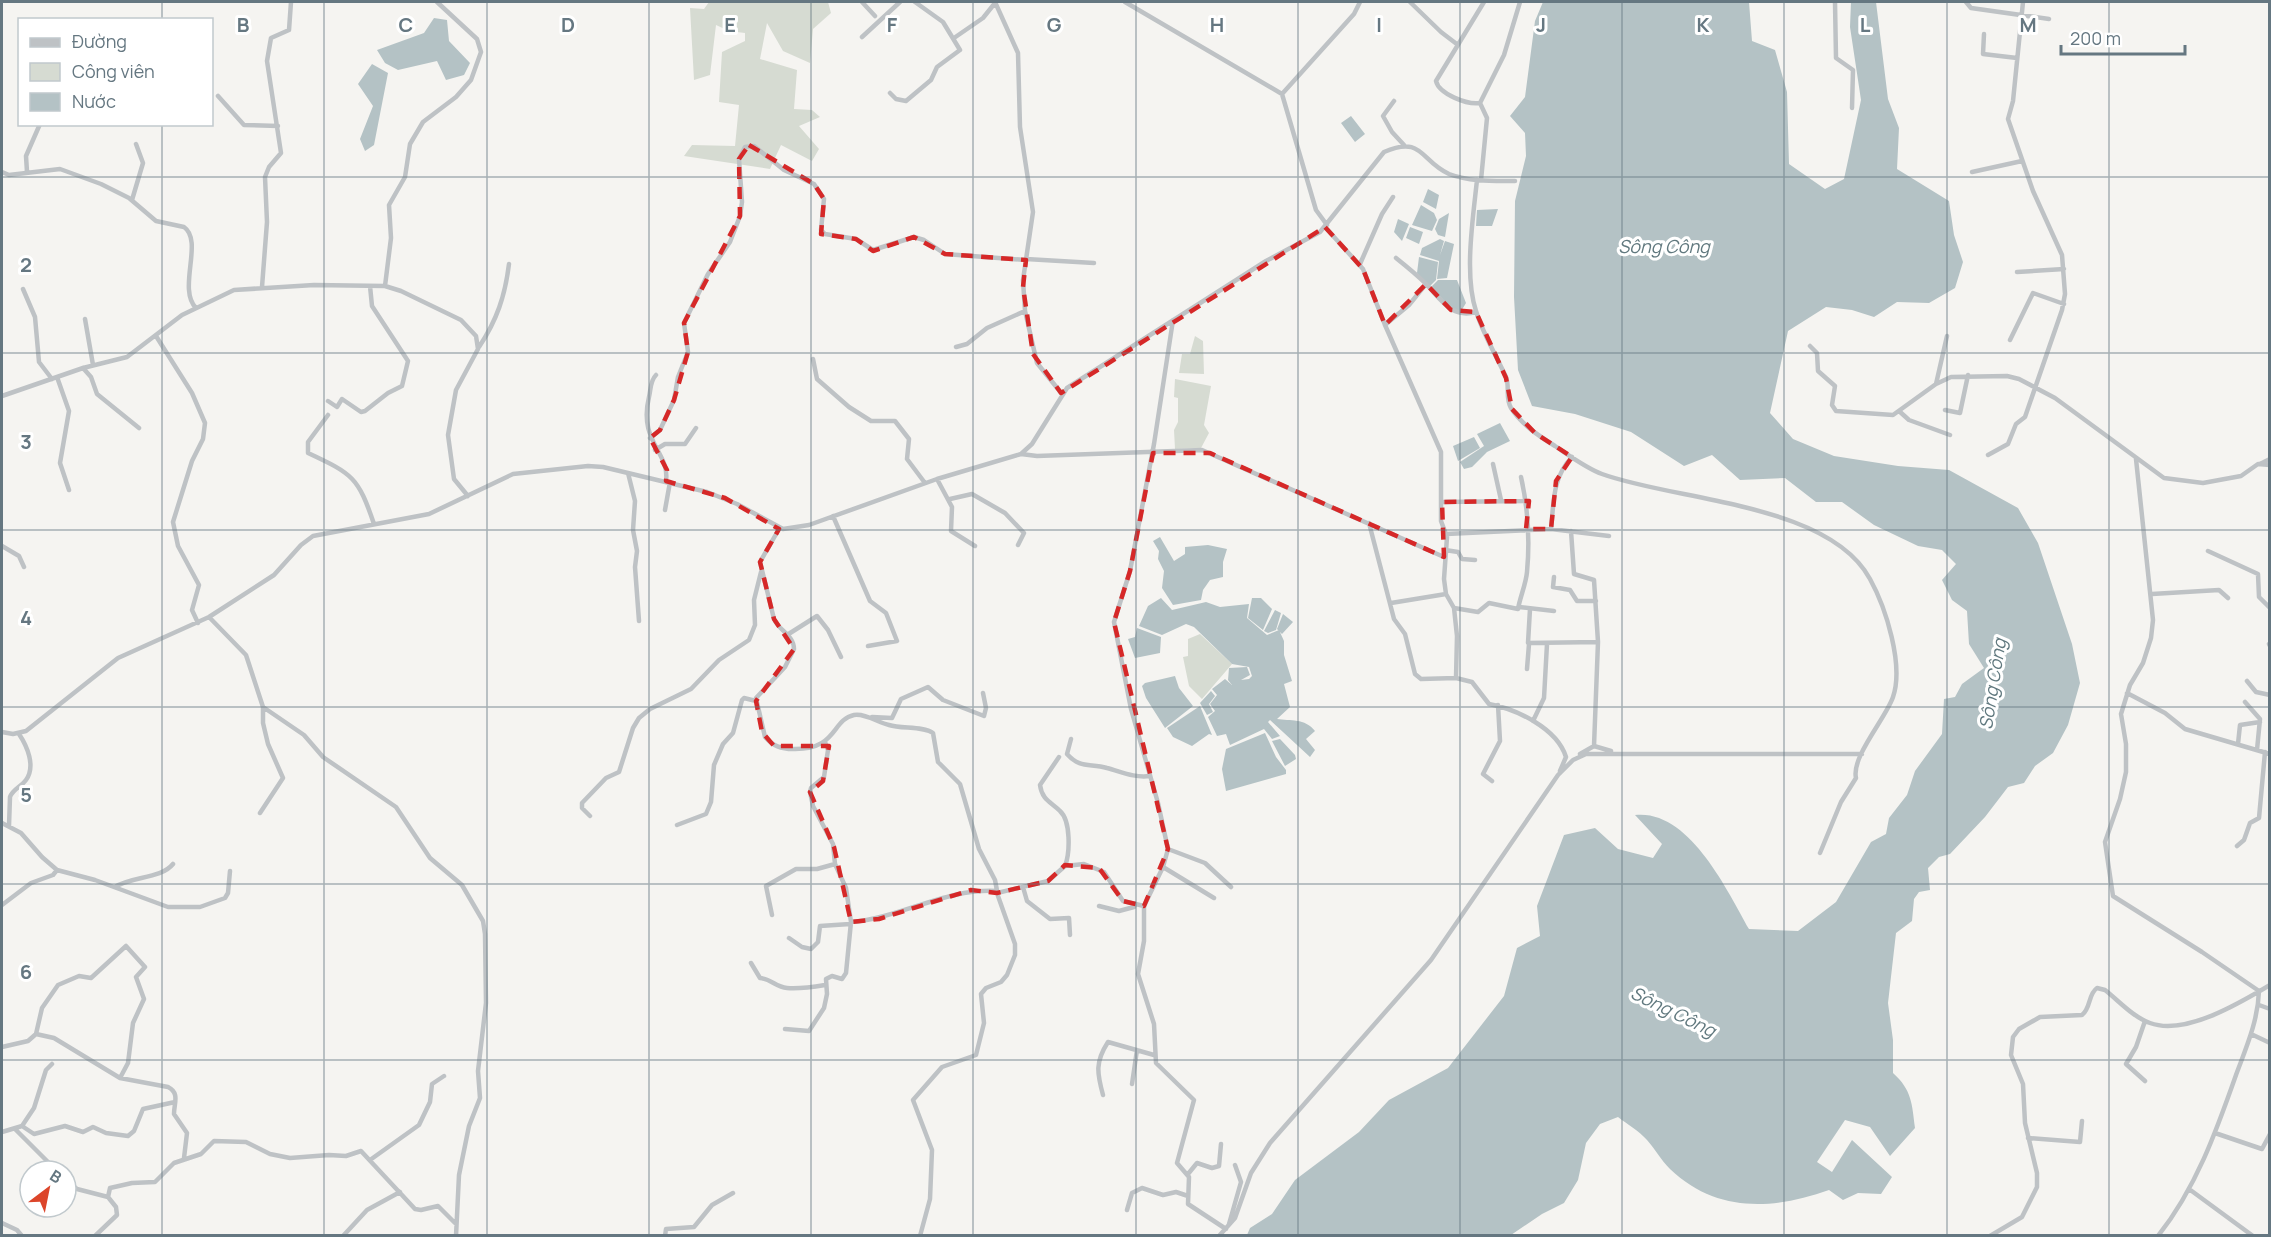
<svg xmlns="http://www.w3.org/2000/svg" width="2271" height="1237" viewBox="0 0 2271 1237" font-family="Manrope,sans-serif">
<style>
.green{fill:#d6dbd2}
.water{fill:#b4c2c5}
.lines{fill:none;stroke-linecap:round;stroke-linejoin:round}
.street{stroke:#bec2c5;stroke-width:4.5}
.marked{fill:none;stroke:#d62828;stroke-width:4.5;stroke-dasharray:12 8;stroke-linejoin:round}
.grid{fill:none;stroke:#657781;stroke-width:1.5;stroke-opacity:0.55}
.labels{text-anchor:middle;stroke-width:6;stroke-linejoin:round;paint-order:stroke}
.water-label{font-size:18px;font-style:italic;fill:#60787e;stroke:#fff}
.grid-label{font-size:20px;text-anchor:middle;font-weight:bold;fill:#657781;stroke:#fff;stroke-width:6;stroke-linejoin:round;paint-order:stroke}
</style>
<rect width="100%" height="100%" fill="#f5f4f1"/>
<path class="green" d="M709,2H828L831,13L813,29L810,63L783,51L767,23L760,59L797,70L794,109L812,110L820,117L799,126L819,149L812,161L781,145L770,169L684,156L692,145L735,146L739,105L719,102L722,52L745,41V33L729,31L716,25L710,75L694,80L690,8L704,9Z
M1195,336L1203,341L1204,374L1179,373L1182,354H1190Z
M1175,379L1211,386L1204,425L1209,433L1201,448L1175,449L1174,430L1178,422V398L1174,397Z
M1200,634L1232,664L1202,699L1189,686L1183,657L1188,656V639Z"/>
<path class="water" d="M1543,2H1749L1752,41L1775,50L1787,92L1789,164L1825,189L1844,179L1861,100L1850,27L1851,2H1876L1888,99L1899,128L1897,169L1949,201L1954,235L1963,262L1955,288L1929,303L1897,302L1874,317L1852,310L1826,307L1788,331L1770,413L1793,439L1834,456L1898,466L1949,470L2018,508L2038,543L2072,644L2080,683L2068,725L2053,753L2035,766L2024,783L2008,787L1985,817L1950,854L1939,857L1928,868L1930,890L1919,892L1914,899L1912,921L1896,933L1888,1003L1893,1040V1073C1912,1090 1912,1104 1915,1128L1890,1156L1870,1127L1845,1120L1817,1162L1832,1172L1852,1140L1892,1177L1881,1194L1858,1193L1843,1200L1829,1190C1773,1210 1716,1213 1670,1169C1661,1160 1655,1149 1647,1140C1639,1131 1627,1124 1618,1117L1600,1124L1586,1143L1578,1180L1564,1203L1542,1214L1511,1235H1247L1250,1228L1272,1214L1295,1180L1359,1132L1389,1100L1448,1068L1504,996L1517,948L1540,936L1537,906L1564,835L1595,828L1618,849L1653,858L1662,844L1635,815C1689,809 1727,890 1749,929L1798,931L1836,902L1871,842L1886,834L1889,818L1907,795L1915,771L1942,734L1944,699L1955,697L1962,684L1984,668L1969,644L1967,611L1952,600L1942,580L1956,564L1942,550L1918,546L1874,525L1842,502H1816L1785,478L1740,480L1712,455L1684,466L1631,432L1575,414L1532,406L1518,370L1514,297L1515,201L1526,156L1525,133L1510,116L1525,97L1535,21Z
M434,18L447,20L449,41L470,63L464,75L446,80L437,61L398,70L385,63L377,50L424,33Z
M372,64L388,73L374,145L365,151L360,139L373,106L358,84Z
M1351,116L1365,134L1355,142L1341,123Z
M1428,189L1439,195L1436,209L1423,202Z
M1421,205L1434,213L1437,220L1432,231L1412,225Z
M1498,209L1492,226H1476L1477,210Z
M1449,213L1445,237L1438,235L1435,229L1439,219Z
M1398,219L1409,224L1402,241L1394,232Z
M1410,227L1423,232L1419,244L1406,238Z
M1440,239L1444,241L1440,255L1445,241L1454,244L1447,278L1437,279L1439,261L1420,255L1422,248Z
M1419,257L1438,262L1436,280L1430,286L1417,273Z
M1438,280H1457L1466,303L1460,313L1450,307L1431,287Z
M1500,423L1510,441L1487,452L1472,467L1464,469L1460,462L1484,446L1477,434Z
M1474,437L1480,448L1458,461L1453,446Z
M1160,537L1174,561L1185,554V547L1208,545L1227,549L1223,562V577L1210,580L1203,590L1201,600L1173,605L1162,588L1164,571L1158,559L1159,551L1153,541Z
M1161,598L1172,610L1206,602L1220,607L1249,604L1247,618L1267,635L1279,630L1284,641V655L1292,681L1284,684L1290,707L1277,719C1290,721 1305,718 1315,731L1306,739L1315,750L1310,757L1270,720L1268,722L1280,736L1272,739L1264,729L1230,745L1226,734L1217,736L1208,717L1215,711L1210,704L1217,695L1212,689L1225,679L1232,685L1228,680L1229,668L1247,667L1250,675L1241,680L1249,679L1252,676L1249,667L1232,664L1194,627L1186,624L1162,635L1139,626L1148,606Z
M1252,598H1261L1272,609L1263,630L1248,618Z
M1275,610L1281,613L1276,630L1268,633L1264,631Z
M1283,614L1293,622L1282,634L1277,629Z
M1137,628L1161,637L1160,653L1135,658L1128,639L1135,637Z
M1175,676L1179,688L1193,706L1165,728L1146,698L1142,686L1145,683Z
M1211,691L1215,696L1209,704L1213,712L1207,715L1200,703Z
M1200,706L1212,735L1209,734L1192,746L1173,737L1167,728Z
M1265,733L1276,757L1286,770V774L1226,791L1222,769L1226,749Z
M1280,739L1295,755L1296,759L1285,766L1272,741Z"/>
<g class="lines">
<path class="street" d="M862,2L875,16
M995,2L1018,53L1020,127L1033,212L1023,280L1025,311L1037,363L1062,394
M1125,2L1282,94
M1410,2L1441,32L1458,45
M1484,2L1436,81C1439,94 1467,105 1480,103L1504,55L1520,2
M1835,2L1836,58L1853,70L1852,108
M1966,2L1971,8L2049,19
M1984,34L1983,54L2017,58
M862,37L900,2
M954,38L983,18L995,3
M890,93L896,99L906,101L931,80L937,67L960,50L943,22L915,2
M218,96L244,125L278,126
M1394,101L1383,116L1392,132L1404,145
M1480,103L1487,118L1481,180
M2,172L9,175L60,169L101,184L129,198L156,221L184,227C204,241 177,289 196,308
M27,172L26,156L40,124
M1972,172L2022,161
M1477,180C1473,218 1464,275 1476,311C1483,334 1496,355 1506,377C1510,387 1505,398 1511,408C1522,425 1539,436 1555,446C1570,456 1586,468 1602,474C1676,501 1829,503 1870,579C1886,608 1904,665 1893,697C1886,718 1851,757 1856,778L1841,802L1820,853
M132,200L143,163L136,144
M1327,225L1316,210L1282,94L1354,14L1360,2
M1325,227L1363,269L1385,325L1441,452V521L1447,537L1444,579L1446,594L1454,608L1457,636L1456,678
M1396,258C1406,266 1416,274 1425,283C1441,299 1451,319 1476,312
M1026,259L1094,263
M1360,264L1382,214L1393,197
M2017,272L2064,269
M385,286L391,238L389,205L405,177L410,144L423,122L456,97L471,80L481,52L477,39L437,2
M262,287L267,222L265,177L269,167L281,153L267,61L271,38L289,30L291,2
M23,289L35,317L39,362L52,379
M85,319L93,365
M1173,320L1154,444L1130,571L1114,622L1131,709L1158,803L1168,849L1163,867L1144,906V941L1138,974L1154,1024L1156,1063L1194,1100L1177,1163L1189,1177L1188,1204L1226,1229
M1385,325L1409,305L1426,284
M156,336L192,393L205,423L203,439L192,461L173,522L178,546L199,585L192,610L198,623
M2010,340L2033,293L2064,304
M1810,346L1817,353L1818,371L1835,386L1832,405L1836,411L1893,415L1936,384L1951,377L2007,376L2019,379L2055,398L2164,478L2203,483L2241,476L2258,464L2270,465
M479,347C497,320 505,296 509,264
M956,347L967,344L987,328L1025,311
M813,359L817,379L849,407L871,421H895L909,439L907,459L925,483
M83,368L91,377L97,394L139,428
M656,375C650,381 651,389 649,397C638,442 670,452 666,481
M57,377L69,411L60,463L69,490
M1936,384L1947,336
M2,396L83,368L127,357L182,315L234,290L314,285L385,286L401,291L461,320L476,336L478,349L456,390L448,435L454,479L468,496
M328,401L337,407L342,399L361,412L365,411L388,393L402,386L408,361L372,306L370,286
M1945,410L1960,413L1968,375
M1899,411L1909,420L1950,435
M328,415L308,442V453C353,474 358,477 374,524
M650,438L660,430L674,400L678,377L688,352L684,323L708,274L730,242L740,216L742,202L739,159L745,147L754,146L784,170L814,184L824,199L821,230L825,234L856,239L873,250L914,237L924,240L945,254L1026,260
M655,450L665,444H685L696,428
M1021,454L1037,456L1202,450L1444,557
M1988,455L2008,444L2016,424L2025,417L2062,310L2065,294L2062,255L2033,191L2008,119L2013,101L2023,2
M2136,459L2153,620L2151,638L2143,663L2130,685L2121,714L2126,744V772L2120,799L2105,842L2113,896L2202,952L2259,991C2258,1021 2246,1048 2236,1075C2216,1132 2196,1188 2158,1236
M1493,464L1501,500
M2260,464L2270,459
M628,473L635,501L633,530L637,551L635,567L639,621
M937,479L952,507L951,531L975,546
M950,499L972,494L1005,513L1024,533L1018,545
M1442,502L1526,501
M665,510L670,482
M833,516L870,601L886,613L897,641L868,646
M1369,523L1394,619L1405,634L1415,674L1421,679L1456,678L1472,682L1489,704C1516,709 1557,728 1566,757L1560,771
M779,529L760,562L774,619C779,631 794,635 794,649L785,667L756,698L765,737C773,746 781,749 793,749C838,750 831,720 854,715C865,713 879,723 889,725C902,729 923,726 933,733L938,762L960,784L979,849L995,880L998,896L1015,944V955L1007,975L1001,982L986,988L981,994L984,1023L976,1055L942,1067L913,1100L932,1150L930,1199L920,1236
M1551,529C1554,502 1552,478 1572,457
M1571,531L1574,574L1594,580L1598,642L1594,746
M1446,534L1551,529L1609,536
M2,546L19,556L24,567
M1445,550L1458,552L1462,559L1475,560
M2208,551L2258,574L2259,597L2270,608
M1554,577L1553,587L1570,590L1577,601H1596
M2152,594L2219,590L2228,598
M1391,603L1446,594
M1519,607L1554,611
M1454,608L1478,612L1489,603L1518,609C1520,597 1526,584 1527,572C1530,540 1528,508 1521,477
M1530,609L1528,643L1598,642
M209,617L246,655L263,707L304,735L323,757L396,807L430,858L462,885L483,921L485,934L486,1003L478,1071L480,1098L469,1126L459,1175L456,1236
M787,635L817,616L828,630L841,657
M2269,644L2270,646
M1527,669L1529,644
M2247,681L2256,692L2270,695
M2127,693L2165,713L2185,729L2270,754
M2245,702L2260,719L2257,750
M872,717L892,718L901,699L928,687L943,700L984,716L986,708L983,693
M1533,721L1544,698L1547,644
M2,732L13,734L26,731L118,658L209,617L274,575L301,545L313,536L429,514L513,474L588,466L603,467L707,492L737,504L783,529L809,525L937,479L1021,454L1032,444L1067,388L1266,261L1320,232L1384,152C1423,135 1420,161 1449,174C1470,182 1493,181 1515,181
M1071,739L1067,754C1080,769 1090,763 1107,768C1122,772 1134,778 1150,776
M2238,744L2240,725L2260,722
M1580,754L1594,746L1611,751
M1059,757L1040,785C1042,800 1051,802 1060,811C1071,821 1070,853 1065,866
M1492,781L1483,774L1500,741L1498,705
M260,813L283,778L268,744L263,723V707
M590,816L582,808V803L606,778L619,772L633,728L639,718L650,709L691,689L719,660L749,640L755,625L754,600L761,572
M2,823L21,833L42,857L57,870L95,880L168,907H200L225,898L228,893L230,871
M677,825L706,814L711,802L714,765L723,744L733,733L742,700L744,698L756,701
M9,826L10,797C13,789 21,787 26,780C36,766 27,746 19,734
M2237,846L2244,840L2250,823L2259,818L2265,752
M1168,849L1205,863L1231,887
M1163,867L1214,898
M115,887C132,876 161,879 173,864
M1023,887L1027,901L1050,919L1069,918L1070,935
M997,893L1048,881L1065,866L1084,864L1104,872L1123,901L1144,906
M2,905L31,883L53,875L57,870
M1099,906L1119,911L1134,907
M772,915L766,886L796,869H817L835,864
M851,922C901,918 945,888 997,891
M789,938L802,947L811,949L818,942L820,926L850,924
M751,963L760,978C771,979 776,987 787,988C799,989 813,987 825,985
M2259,1005L2270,1009
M785,1029L809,1031L824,1008L827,994L826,979L832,976L842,979L846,973L851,922L846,888L835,864L833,844L813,806L810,792L811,788L824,777L828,750L825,742
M36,1034L54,1038L120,1078L168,1087C180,1093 174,1103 174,1114L187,1133L184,1158
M2251,1034L2270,1043
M2,1047L28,1041L36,1034L42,1008L58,985L79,976L91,978L126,946L145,967L136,977L144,999L133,1023L128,1063L120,1078
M2145,1081L2126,1064L2136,1047L2145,1021
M1132,1084L1137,1050
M1103,1095C1097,1073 1095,1062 1108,1042L1154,1055
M22,1126L34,1108L46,1070L52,1064
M15,1129L57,1171
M2,1132L22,1126L34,1134L65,1126L83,1132L93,1127L106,1133L128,1136L134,1131L143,1109L175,1102
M2215,1133L2262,1149L2270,1134
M2028,1138L2080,1142L2082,1121
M370,1160L419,1125L430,1102L432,1084L444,1076
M1188,1174L1197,1163L1212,1168L1219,1166L1221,1144
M66,1180L77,1189L108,1197
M2189,1189L2253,1236
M1127,1210L1132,1193L1142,1188L1163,1195L1176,1192L1188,1196
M2,1223L17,1230L22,1236
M1229,1224L1241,1182L1235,1165
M95,1236L117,1215L116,1207L108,1197L110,1188L132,1183L155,1182L174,1163L201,1154L214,1141L246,1142L270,1154L290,1158L329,1155L346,1156L361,1151L415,1209L421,1210L438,1206L455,1223
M343,1236L367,1210L400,1192
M665,1236L666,1229L694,1227L712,1205L733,1193
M1219,1236L1235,1218L1251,1173L1270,1143L1431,960L1558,775L1573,760L1586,754H1862
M1990,1236L2022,1217L2037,1187V1173L2025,1123L2023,1084L2011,1055L2013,1037L2019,1029L2040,1017L2082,1015C2091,1008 2088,994 2097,988L2105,990C2119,1001 2133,1017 2150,1023C2185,1036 2240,1003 2270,985"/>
</g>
<path class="marked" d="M749,145L814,184L824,199L821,234L856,239L873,251L914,237L945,254L1026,260L1023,287L1033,354L1061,393L1325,227L1363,269L1385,325L1426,284L1451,310L1476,312L1506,378L1512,409L1535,433L1572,457L1556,481L1551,529H1526L1529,501L1442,502L1444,557L1210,453H1153L1130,571L1114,622L1168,849L1144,906L1123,901L1099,868L1065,865L1048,881L997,893L971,890L879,919L851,922L834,847L810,792L823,781L829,746H774L762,732L756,701L794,649L774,619L760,562L779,529L725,498L666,481L667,470L650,438L660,430L674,400L688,352L684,323L740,216L739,159Z"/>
<path class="grid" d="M162,2V20M324,2V1236M487,2V1236M649,2V1236M811,2V1236M973,2V1236M1136,2V1236M1298,2V1236M1460,2V1236M1622,2V1236M1784,2V1236M1947,2V1236M2109,2V1236M162,124V1236M2,177H2270M2,353H2270M2,530H2270M2,707H2270M2,884H2270M2,1060H2270"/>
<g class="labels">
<g class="water-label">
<text x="1664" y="253">Sông Công</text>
<text transform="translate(1993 684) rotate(-81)" y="6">Sông Công</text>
<text transform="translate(1673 1012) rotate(26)" y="6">Sông Công</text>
</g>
</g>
<g class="grid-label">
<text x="243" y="32">B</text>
<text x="406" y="32">C</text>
<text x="568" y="32">D</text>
<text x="730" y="32">E</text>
<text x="892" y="32">F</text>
<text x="1054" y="32">G</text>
<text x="1217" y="32">H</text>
<text x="1379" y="32">I</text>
<text x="1541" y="32">J</text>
<text x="1703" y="32">K</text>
<text x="1865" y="32">L</text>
<text x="2028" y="32">M</text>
<text x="26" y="272">2</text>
<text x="26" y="449">3</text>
<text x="26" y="625">4</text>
<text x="26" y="802">5</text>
<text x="26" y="979">6</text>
</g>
<rect width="2271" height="1237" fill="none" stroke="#657781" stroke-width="6"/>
<rect x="18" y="18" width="195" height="108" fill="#ffffff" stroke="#c1c9cd" stroke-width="1.5"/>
<rect x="30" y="38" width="30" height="9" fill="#bec2c5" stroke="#c1c9cd" stroke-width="1.5"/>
<text x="72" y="48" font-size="18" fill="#657781">Đường</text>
<rect x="30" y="63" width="30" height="18" fill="#d6dbd2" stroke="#c1c9cd" stroke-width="1.5"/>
<text x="72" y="78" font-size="18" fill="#657781">Công viên</text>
<rect x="30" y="93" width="30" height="18" fill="#b4c2c5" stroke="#c1c9cd" stroke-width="1.5"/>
<text x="72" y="108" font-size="18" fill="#657781">Nước</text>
<g transform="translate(48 1189) rotate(32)"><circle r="28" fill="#ffffff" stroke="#c1c9cd" stroke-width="1.5"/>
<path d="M0-4.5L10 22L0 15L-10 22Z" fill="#dc452a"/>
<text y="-9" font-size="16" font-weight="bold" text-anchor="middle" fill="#657781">B</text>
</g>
<path d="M2061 45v9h124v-9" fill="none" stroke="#657781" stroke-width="3"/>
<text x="2070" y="45" font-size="18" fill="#657781" stroke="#ffffff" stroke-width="4.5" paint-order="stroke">200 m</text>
</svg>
